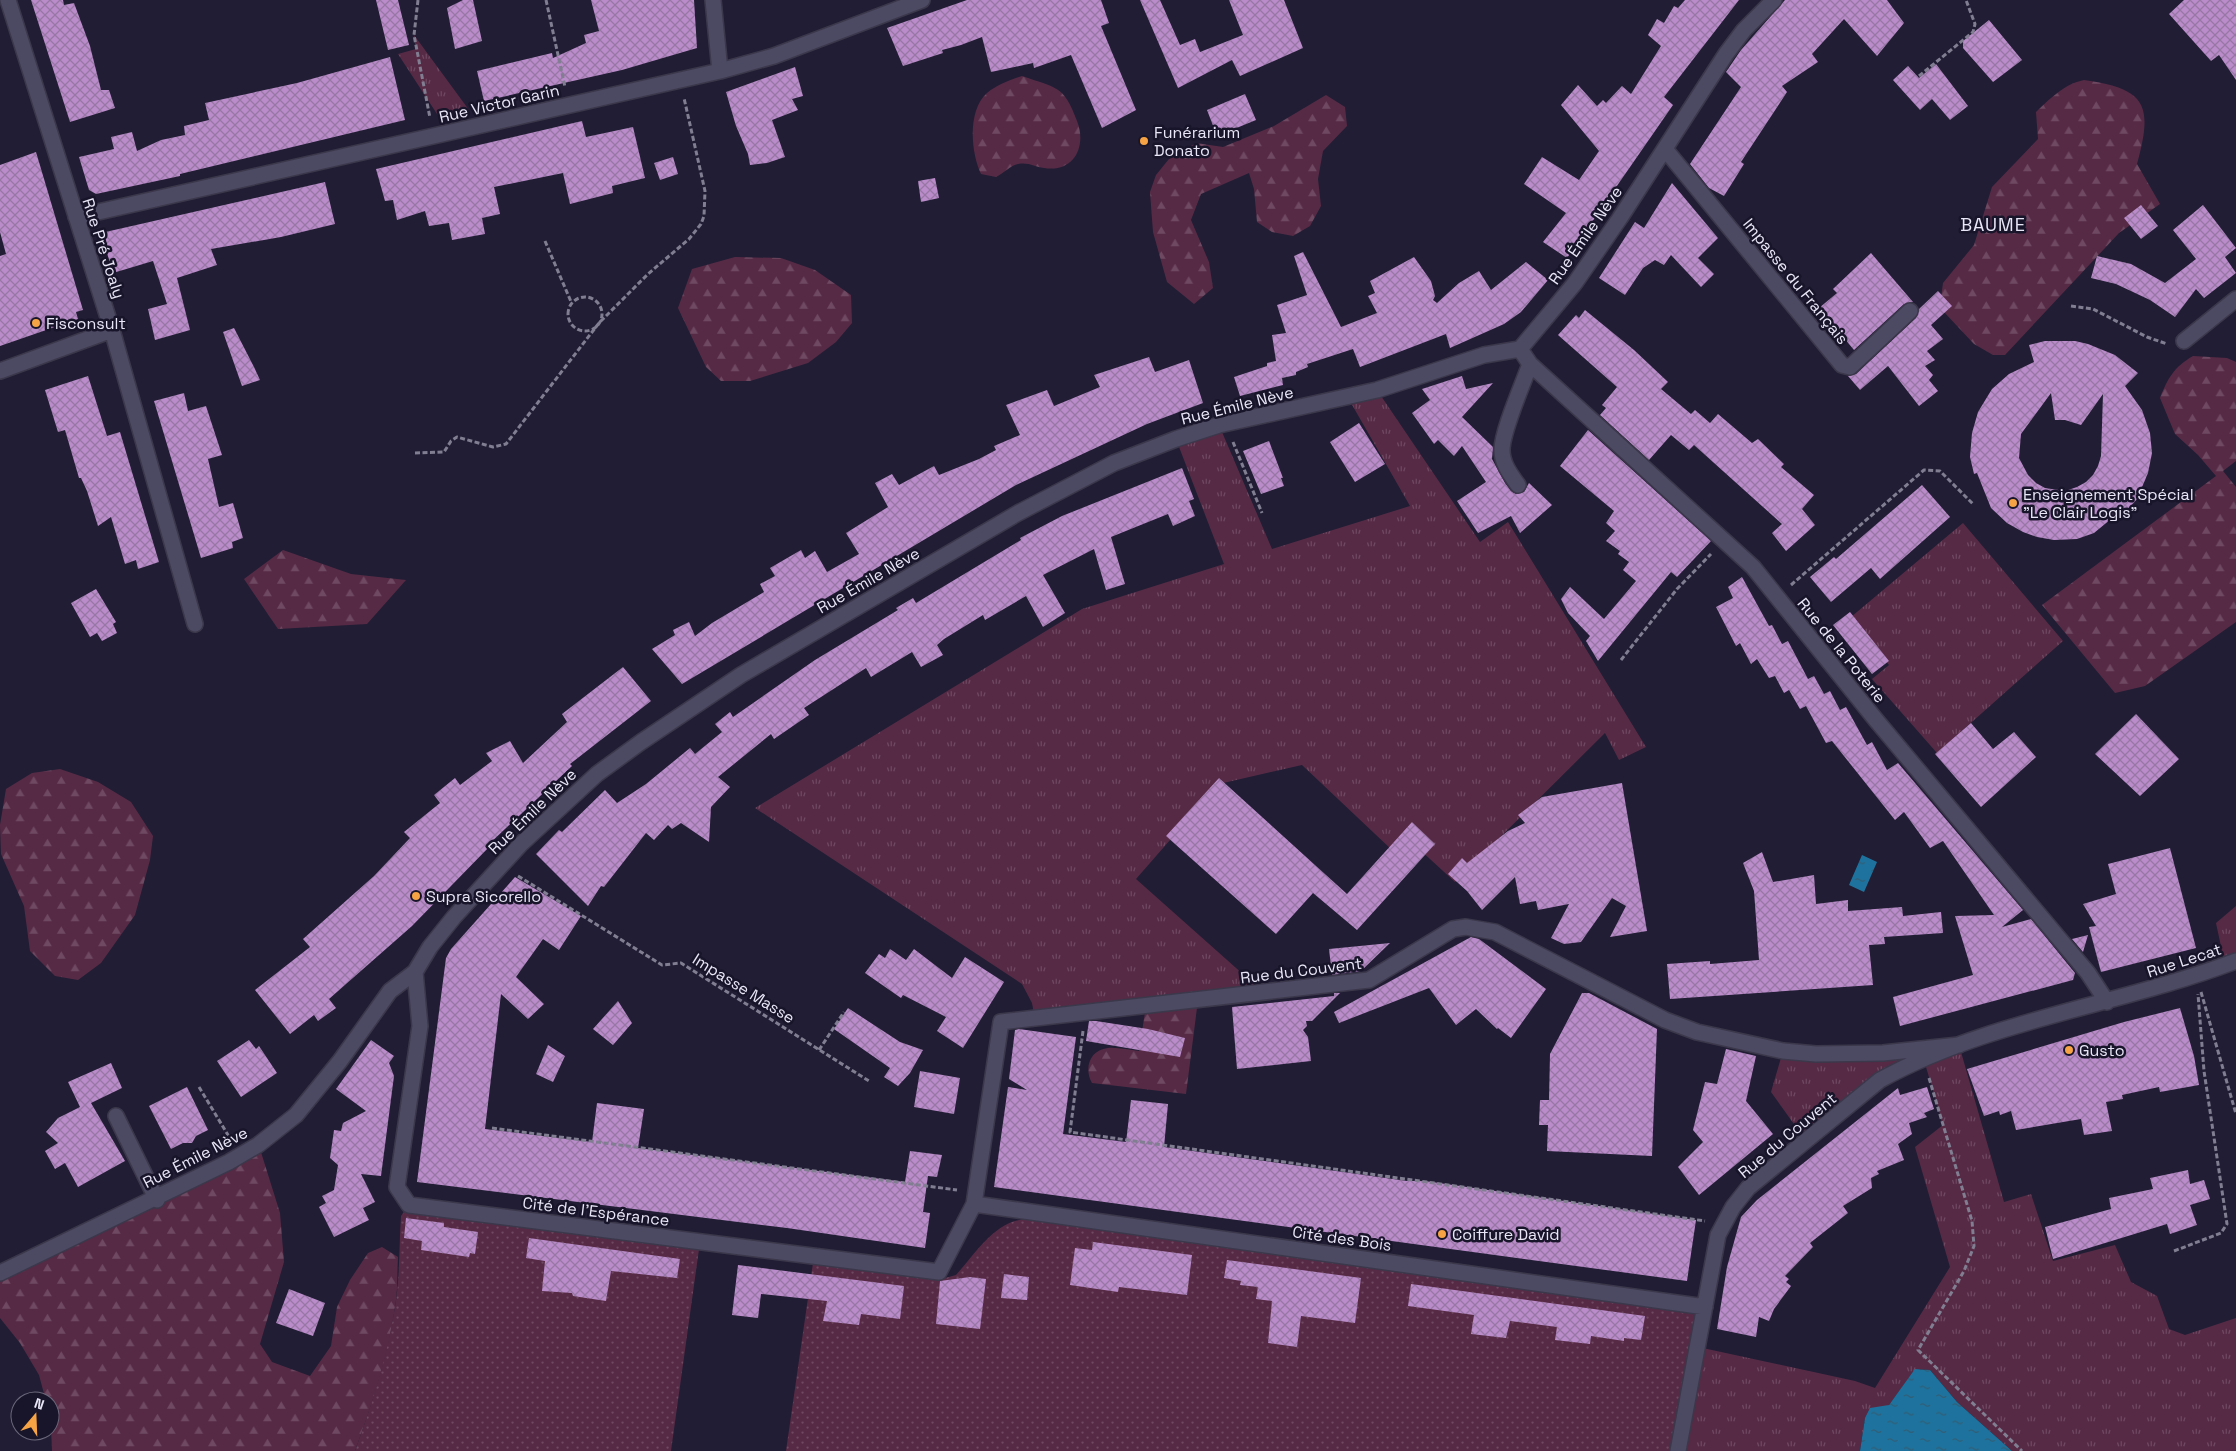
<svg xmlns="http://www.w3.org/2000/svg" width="2236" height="1451" viewBox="0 0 2236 1451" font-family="'Space Grotesk',sans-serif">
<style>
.grass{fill:url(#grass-tufts)}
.forest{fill:url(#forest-firs)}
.garden{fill:url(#garden-dots)}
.water{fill:url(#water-ripples)}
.building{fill:url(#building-cross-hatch);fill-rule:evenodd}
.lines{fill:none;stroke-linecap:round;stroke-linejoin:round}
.minor-casing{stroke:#3c384b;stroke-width:18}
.path{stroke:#817e92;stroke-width:3;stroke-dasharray:5 2.5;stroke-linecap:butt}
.minor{stroke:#4c4963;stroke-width:15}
.poi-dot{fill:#f5a345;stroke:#181429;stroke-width:2}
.labels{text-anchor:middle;stroke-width:5;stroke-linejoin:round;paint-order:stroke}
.street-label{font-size:16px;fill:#e9e7f7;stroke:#181429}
.poi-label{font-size:16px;fill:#e9e7f7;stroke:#181429;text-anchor:start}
.neighbourhood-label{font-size:18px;letter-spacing:1px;fill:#e9e7f7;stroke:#181429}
</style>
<defs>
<pattern id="grass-tufts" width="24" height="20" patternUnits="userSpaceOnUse" patternTransform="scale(1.25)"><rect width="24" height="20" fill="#562a45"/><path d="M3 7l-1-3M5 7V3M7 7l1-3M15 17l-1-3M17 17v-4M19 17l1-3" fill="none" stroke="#6e4961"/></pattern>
<pattern id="forest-firs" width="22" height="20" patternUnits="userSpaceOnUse" patternTransform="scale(1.25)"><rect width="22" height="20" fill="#562a45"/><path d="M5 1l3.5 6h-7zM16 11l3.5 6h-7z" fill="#6e4961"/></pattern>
<pattern id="garden-dots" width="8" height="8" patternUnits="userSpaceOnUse" patternTransform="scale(1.25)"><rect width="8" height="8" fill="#562a45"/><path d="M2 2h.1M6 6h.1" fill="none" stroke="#6e4961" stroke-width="1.8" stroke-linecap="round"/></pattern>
<pattern id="water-ripples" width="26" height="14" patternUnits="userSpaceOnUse" patternTransform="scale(1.25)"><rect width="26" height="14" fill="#1e739e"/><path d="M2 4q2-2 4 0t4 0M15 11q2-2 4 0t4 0" fill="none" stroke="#325c74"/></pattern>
<pattern id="building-cross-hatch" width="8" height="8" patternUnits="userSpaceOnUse" patternTransform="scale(1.25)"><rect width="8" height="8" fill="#ba8cca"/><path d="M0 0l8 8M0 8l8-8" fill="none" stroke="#9777a4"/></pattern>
</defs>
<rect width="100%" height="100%" fill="#211d34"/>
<path class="grass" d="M414,35L469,110L439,117L398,54L416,49Z
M1377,390L1480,542L1508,522L1646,747L1619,760L1605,733L1455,882L1405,836L1392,850L1302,765L1219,784L1136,879L1263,992L1035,1019L1032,1003L1022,984L755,808L1082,609L1224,564L1176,439L1219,425L1272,549L1410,506L1347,396Z
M1963,523L2063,641L1937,753L1872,679L1889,665L1851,617Z
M2236,906V961L2225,965L2216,923Z
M1959,1045L2004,1202L2031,1194L2053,1261L2115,1245L2131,1282L2157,1296L2169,1329L2185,1335L2236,1318V1451H2012L1957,1402L1930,1370L1916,1369L1889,1405L1865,1418L1860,1451H1678L1698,1347L1855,1381L1875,1388L1950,1267L1915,1147L1943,1125L1924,1060L1910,1065L1806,1141L1771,1092L1783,1051Z"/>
<path class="forest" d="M1022,76C1056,88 1064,85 1077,121C1087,146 1074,173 1044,168C1035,167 1029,162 1018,164C1011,165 1003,174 996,177L981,174C971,153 967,111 987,93C997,85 1010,80 1022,76Z
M2084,80C2147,89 2153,105 2137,164L2160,204L2119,233L2005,355H1993L1974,344L1944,312L1941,298L1943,283L1974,245L1992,187L2038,139L2036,112C2050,99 2064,84 2084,80Z
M1326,95L1345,107L1347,126L1323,151L1318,179L1321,206L1310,226L1293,236L1272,232L1257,222L1254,189L1249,173L1201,194L1191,220L1209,262L1213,288L1194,304L1167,282L1153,232L1150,192L1156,175L1169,159L1196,143L1223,147L1274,126Z
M735,257L781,258L815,270L851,295L852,323L836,342L808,363L750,381H721L706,367L678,308L692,269Z
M2193,356L2227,358L2236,362V461L2223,471L2236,487V622L2145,686L2115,693L2042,605L2216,476L2198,455L2175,434L2160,398C2168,378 2174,367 2193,356Z
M283,550L351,574L406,580L367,624L278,629L244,579Z
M60,769L98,782L131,802L153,836L150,860L135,915L101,963L78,980L55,976L30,951L24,906L1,854L0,825L6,789L32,773Z
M1198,1000L1186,1094L1092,1083C1084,1069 1089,1050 1108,1048C1117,1047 1129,1050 1139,1051L1146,1006Z
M260,1149L280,1213L284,1262L260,1344L272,1362L310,1376L331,1346L337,1307L350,1280L368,1253L382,1247L398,1257C397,1273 398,1291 395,1307C388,1357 372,1404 355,1451H52L50,1401H46L39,1375L20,1343L0,1318V1275Z"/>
<path class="garden" d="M409,1205L700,1242L671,1451H355C372,1404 387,1357 395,1307C400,1278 399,1246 401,1216Z
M1028,1212L1705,1307L1678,1451H786L814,1256L938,1280L956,1275C976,1253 995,1220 1027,1219Z"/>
<path class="water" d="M1862,855L1877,862L1864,892L1849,885Z
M1915,1369L1930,1370L1957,1402L2012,1451H1860L1865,1418L1870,1408L1889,1405Z"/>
<path class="building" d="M31,0H63L64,5L74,3L90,46L101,90H109L115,108L70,122Z
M376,0H398L409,45L388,50Z
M463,0H473L482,41L455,49L447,8Z
M591,0H694L697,48L622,70L484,101L477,71L552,53L553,58L586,43L584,35L599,31Z
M967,0H1101L1109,23L1101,26L1136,110L1102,128L1071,55L1034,68L1033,63L991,72L982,37L961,45L942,50L943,53L903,66L887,28Z
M1140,0H1160L1180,45L1195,39L1200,52L1243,35L1229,0H1284L1303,48L1240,76L1232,60L1178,88Z
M1685,0H1739L1664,97L1673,105L1567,258L1543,242L1566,213L1524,184L1542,157L1579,180L1599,151L1561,105L1578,85L1597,106L1603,100L1606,103L1622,86L1631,94L1661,46L1648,35L1657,19L1664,23L1674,6L1678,8Z
M1785,0H1887L1904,23L1877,56L1844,19L1812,54L1818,62L1782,86L1787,92L1741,162L1744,164L1724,196L1709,188L1690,164L1741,87L1726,72L1741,50Z
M2184,0H2236V80L2219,55L2211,61L2169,14Z
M1989,20L2022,60L1993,82L1963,48V41Z
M390,57L405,120L180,174V176L96,194L89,190L79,157L114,149L111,137L132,132L137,151L161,140L185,135L184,126L209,120L205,103L297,83Z
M1936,64L1968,106L1950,120L1932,99L1920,110L1893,80L1908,66L1919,78Z
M795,67L803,96L792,99L798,110L772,120L785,157L767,163L750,165L748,154L736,126L726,92Z
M1245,94L1256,120L1217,136L1207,110Z
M582,121L586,137L633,127L645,178L612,186L613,193L570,204L563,173L494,187L500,214L482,218L485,234L452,240L449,223L429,226L425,211L397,220L393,200L385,201L376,169Z
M36,152L83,310L76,312L78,319L0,346V256L6,254L0,232V165Z
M673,157L678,174L660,180L654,163Z
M935,178L939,198L921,202L918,181Z
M325,182L335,224L281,237L211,249L217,265L177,278L190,330L155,340L148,309L167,304L153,261L113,273L101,233Z
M1672,183L1718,238L1698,258L1714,274L1701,287L1671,255L1664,265L1655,260L1643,268L1625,295L1599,278L1635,222L1644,228Z
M2141,205L2158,226L2141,239L2124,218Z
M2203,205L2236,248L2225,257L2236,273L2204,298L2196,289L2175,317L2150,300L2116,284L2091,278L2097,256L2131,264L2165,283L2196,259L2173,230Z
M1303,252L1341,327L1377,313L1368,296L1375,293L1370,281L1414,257L1431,281L1435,296L1433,300L1437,303L1459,283L1479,271L1491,290L1526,262L1548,280L1521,312L1504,324L1450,348L1446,334L1360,367L1353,349L1307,364L1308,367L1296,372V375L1282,378L1283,385L1240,396L1234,377L1267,366V363L1276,361L1272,335L1286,333L1277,305L1307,295L1294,256Z
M1871,253L1913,302L1904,304L1854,350L1819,308L1837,293L1833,289Z
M1938,291L1952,306L1931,325L1943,339L1927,351L1935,360L1925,366L1933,375L1929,380L1938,391L1919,406L1888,366L1860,390L1848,376L1856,374L1916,318L1919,309Z
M1585,310L1634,350L1668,382L1661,389L1691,414L1695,410L1710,423L1718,414L1752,443L1758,439L1784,464L1781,467L1814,495L1802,509L1815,525L1786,551L1772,533L1782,524L1694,445L1689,450L1671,435L1649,460L1600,415L1606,408L1602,405L1617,387L1558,335L1576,315L1579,318Z
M234,328L254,367L260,380L242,386L223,332Z
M2045,341H2075L2088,344L2115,355L2138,373L2125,386L2142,410L2150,433L2152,453L2148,473L2137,499L2124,514L2122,510L2094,533L2077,539L2054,540L2037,537L2023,532L2007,523L1991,508L1977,473L1974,474L1970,457L1972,433L1978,412L1992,389L2009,374L2034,362L2029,345ZM2051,393L2055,420H2065L2081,425L2103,394L2101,456L2098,466L2093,475L2086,482L2077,487L2065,491L2045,488L2036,483L2028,475L2019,458L2021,434Z
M1149,357L1155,372L1189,360L1203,403L1147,424L1016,485L682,684L652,649L675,635L673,630L689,622L695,636L712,623L764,592L760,584L775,576L770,568L801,550L805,558L815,551L827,572L859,554L846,533L888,507L875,483L892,474L899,485L934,466L939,475L979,459L996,450L994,446L1020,435L1006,405L1047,390L1054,406L1100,387L1094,375Z
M88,376L107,436L120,432L159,562L138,569L136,560L125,564L111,517L98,526L87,491L81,478H79L65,430L58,432L45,390Z
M1462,376L1466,389L1493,383L1462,417L1493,447L1492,459L1505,483L1511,491L1516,494L1524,492L1529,483L1552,505L1520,533L1511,516L1478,533L1457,501L1486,482L1462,446L1454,456L1438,440L1434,444L1412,413L1430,400L1422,389Z
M184,393L188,411L206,406L222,455L208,459L219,507L233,503L243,538L232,542L233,548L201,558L154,401Z
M1359,423L1385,464L1355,482L1330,442Z
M1588,430L1711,541L1677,577L1671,572L1598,661L1586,641L1590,636L1568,613L1561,599L1570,587L1604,619L1636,581L1623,570L1629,562L1618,554L1620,551L1606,541L1615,531L1606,523L1614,511L1560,466Z
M1269,441L1283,478H1281L1284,486L1261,494L1243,451Z
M1182,468L1194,499L1189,501L1195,516L1173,526L1168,514L1111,537L1125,584L1106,590L1094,549L1043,575L1065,613L1043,627L1026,596L985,620L983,615L944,639L937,645L943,655L921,667L912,652L871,677L866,668L804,708L809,715L774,739L771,734L718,777L730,787L711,807L709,842L681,823L672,829L668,825L654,840L646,833L604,887L601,886L588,906L536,854L559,830L562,832L605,790L617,803L646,784L690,748L695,754L722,732L715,724L730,712L733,717L815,660L898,610L896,608L913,598L916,603L1021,540L1020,538L1062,516Z
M1922,485L1950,517L1880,579L1871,568L1831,602L1810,577L1834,557L1836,559Z
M1742,577L1769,626L1772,625L1782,644L1788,641L1808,679L1814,676L1824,694L1830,691L1840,710L1846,707L1867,745L1872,742L1887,770L1898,763L2023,910L2002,927L2031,919L2075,973L2073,980L1900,1026L1893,997L1973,975L1955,916L1994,915L1943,841L1930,848L1904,812L1895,820L1832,741L1826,743L1806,706L1800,709L1789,690L1784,693L1775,676L1769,678L1757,659L1751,664L1740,643L1736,646L1716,607L1733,598L1728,587Z
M96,589L116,622L113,624L117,633L102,641L97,633L90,637L71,603Z
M1850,612L1889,661L1872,674L1833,625Z
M623,667L651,701L570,764L572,766L488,845L489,847L412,926L329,999L336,1008L318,1021L314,1015L290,1034L255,990L310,947L303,939L374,876L410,838L404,832L440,803L434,795L455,778L460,785L492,761L486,753L510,741L523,763L567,722L562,714Z
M2136,714L2179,759L2140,796L2095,754Z
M1971,723L1993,749L2014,732L2036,757L1981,807L1935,754Z
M1219,778L1347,894L1412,822L1435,844L1357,930L1313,893L1276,934L1166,836Z
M1622,783L1647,931L1610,937L1626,906L1612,898L1581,942L1564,944L1551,938L1569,904L1538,910L1536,901L1520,904L1515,877L1482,910L1467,891L1448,874L1462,858L1467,863L1508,831L1525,823L1518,815L1542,797Z
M2170,848L2196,948L2101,972L2089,927L2096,926L2083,904L2116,894L2108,864Z
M1762,852L1773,882L1814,875L1816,904L1848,900V911L1902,907L1903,916L1941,912L1943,933L1884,937L1885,944L1869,945L1873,985L1670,999L1667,964L1710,961V964L1759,960L1754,891L1743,863Z
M515,877L581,916L559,950L543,939L516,977L544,1004L528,1019L501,994L485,1129L592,1142L597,1103L644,1109L638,1148L905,1182L910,1151L942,1155L937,1177L928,1176L923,1212L930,1213L925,1248L787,1228L417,1182L446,958L451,949Z
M2088,935L2083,952L2072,939Z
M1471,937L1479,939L1546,989L1511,1038L1498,1028L1497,1029L1476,1009L1456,1025L1429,988L1339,1023L1334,1012Z
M1390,943L1361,971L1332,975L1329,949Z
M890,949L906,960L914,949L952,978L965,957L1004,982L963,1048L937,1031L946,1017L903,995L901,998L865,973L879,954L885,958Z
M1334,993H1340L1312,1021H1306L1307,1026L1303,1030L1308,1037L1311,1061L1237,1069L1232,1007L1334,996Z
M1582,993H1589L1657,1029L1652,1156L1547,1151L1548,1125H1539L1540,1100H1549L1550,1054Z
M618,1001L632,1023L613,1045L593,1029Z
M848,1008L900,1042L923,1050L910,1073L898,1086L884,1077L890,1068L834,1029Z
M2180,1008L2194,1056L2199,1085L2160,1092L2159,1087L2122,1095L2123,1099L2106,1102L2112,1131L2084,1135L2081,1119L2016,1130L2011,1111L2000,1115L1999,1111L1984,1116L1967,1069L2124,1022Z
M1089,1021H1096L1148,1029L1185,1038L1180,1057L1086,1041Z
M1019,1029L1076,1037L1063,1134L1126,1142L1131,1100L1168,1104L1164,1147L1407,1181H1425L1696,1220L1687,1281L994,1187L1008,1087L1027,1090L1009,1079L1015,1030Z
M249,1040L256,1049L259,1046L277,1073L241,1097L217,1061Z
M371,1040L394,1056L389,1063L394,1076L381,1176L361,1174L375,1202L363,1208L369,1220L334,1237L319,1207L326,1203L322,1196L334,1190L338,1165L330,1158L334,1130L341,1131L343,1123L366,1111L336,1089Z
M548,1045L565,1056L553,1082L536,1074Z
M1726,1049L1756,1056L1746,1101L1773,1134L1699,1195L1678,1167L1703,1142L1693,1130L1705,1082L1717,1084Z
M111,1063L122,1088L91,1103L125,1161L78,1187L65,1163L55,1169L45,1151L58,1143L46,1132L58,1118L80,1107L68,1082Z
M920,1071L960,1078L954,1114L914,1107Z
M187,1087L208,1130L196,1136L192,1143H183L171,1149L149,1106Z
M1927,1087L1934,1109L1924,1113L1927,1117L1909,1123L1912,1134L1898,1144L1904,1160L1877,1171L1879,1174L1871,1178L1872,1188L1843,1206L1848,1213L1810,1243L1813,1247L1785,1276L1789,1279L1786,1282L1791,1286L1774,1309L1769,1321L1759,1317L1756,1337L1717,1329L1727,1267L1741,1217L1757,1200L1898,1088L1900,1095Z
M2188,1170L2190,1184L2204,1180L2210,1199L2190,1205L2197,1225L2170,1234L2167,1224L2053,1259L2045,1227L2111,1209L2109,1198L2153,1189L2150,1178Z
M406,1218L444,1223V1227L478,1232L475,1254L470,1253L469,1257L421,1250L422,1241L404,1238Z
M529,1238L680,1259L677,1278L611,1271L606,1301L573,1296L572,1293L542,1291L545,1261L526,1258Z
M1093,1242L1192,1255L1187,1295L1119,1287L1118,1292L1070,1285L1075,1248L1092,1250Z
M1227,1260L1361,1278L1355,1323L1301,1316L1297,1347L1268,1343L1272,1301L1256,1299L1258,1287L1240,1285L1241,1281L1224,1278Z
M738,1265L904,1286L900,1319L861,1314L859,1325L823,1321L827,1301L761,1294L758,1318L732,1315Z
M1004,1274L1029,1277L1027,1300L1001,1298Z
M970,1277L986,1279L980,1329L936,1324L940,1281Z
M1411,1284L1645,1316L1641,1340L1624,1338V1341L1591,1336L1590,1344L1555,1340L1557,1327L1510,1321L1506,1338L1471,1334L1474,1315L1408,1306Z
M289,1289L325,1303L313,1336L276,1323Z"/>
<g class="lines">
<g class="minor-casing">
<path id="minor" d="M8,0L112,330L195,624
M713,0L720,71
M1665,149L1842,365L1850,367L1910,311
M76,217L720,71L774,56L922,0
M2184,341L2236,299
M1520,349L1530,364L1753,567L1876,720L2088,973L2107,1002
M0,371L112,330
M1518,485C1511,475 1502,464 1502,450C1502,431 1523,384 1530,364
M415,972L420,1026L397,1187L409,1205L939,1272L974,1204L1001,1022L1369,980L1453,929L1466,927L1495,932L1665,1020L1697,1032L1783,1051L1816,1054L1883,1053L1959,1045
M116,1116L157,1200
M974,1204L1705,1307
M0,1273L229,1162L258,1145L296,1115L340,1061L390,991L415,972L430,947L454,917L521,844L597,774L641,742L741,675L1018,513L1114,463L1176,439L1219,425L1377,390L1484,355L1520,349L1575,283L1620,218L1726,54L1744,30L1774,0
M1678,1451L1718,1235L1733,1207L1748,1188L1880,1080C1989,1020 2120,1005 2236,961"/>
</g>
<path class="path" d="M418,0L414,35L430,118
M546,0L565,87
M1919,76L1973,32L1975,24L1966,0
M545,241L572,304
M568 314a17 17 0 1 1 34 0a17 17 0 1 1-34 0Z
M2071,306L2093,309L2147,337L2167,344
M1233,442L1262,513
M415,453L444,452L451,441L457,437L493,447L506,444L599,323L648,274L689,239L701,224L704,216L705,191L684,98
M1791,585L1924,470L1940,471L1973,504
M1621,660L1677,589L1711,554
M518,876L662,965L681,963L869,1081
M2201,992L2236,1114
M1083,1031L1070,1132L1705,1221
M819,1050L844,1012
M1929,1078L1972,1221L1974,1246L1964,1271L1918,1350L2022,1451
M199,1087L231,1140
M492,1128L957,1190
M2174,1251L2221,1233L2227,1224L2204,1071L2198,994"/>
<use href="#minor" class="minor"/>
</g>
<g class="poi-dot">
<circle cx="1144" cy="141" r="5"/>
<circle cx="36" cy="323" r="5"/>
<circle cx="2013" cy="503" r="5"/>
<circle cx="416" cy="896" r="5"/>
<circle cx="2069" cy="1050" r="5"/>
<circle cx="1442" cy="1234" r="5"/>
</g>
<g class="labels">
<g class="street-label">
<text transform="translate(499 103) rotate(-13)" y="6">Rue Victor Garin</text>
<text transform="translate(1585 235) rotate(-55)" y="6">Rue Émile Nève</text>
<text transform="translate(104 248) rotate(72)" y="6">Rue Pré Joaly</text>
<text transform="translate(1796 281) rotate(51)" y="6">Impasse du Français</text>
<text transform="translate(1237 405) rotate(-14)" y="6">Rue Émile Nève</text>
<text transform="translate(868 580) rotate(-30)" y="6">Rue Émile Nève</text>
<text transform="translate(1842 650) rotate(51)" y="6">Rue de la Poterie</text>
<text transform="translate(532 811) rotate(-44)" y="6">Rue Émile Nève</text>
<text transform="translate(2184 960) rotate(-18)" y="6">Rue Lecat</text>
<text transform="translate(1301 970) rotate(-7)" y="6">Rue du Couvent</text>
<text transform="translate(744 988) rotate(32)" y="6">Impasse Masse</text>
<text transform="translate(1787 1135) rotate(-40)" y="6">Rue du Couvent</text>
<text transform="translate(195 1157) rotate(-27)" y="6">Rue Émile Nève</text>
<text transform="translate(596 1211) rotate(7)" y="6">Cité de l'Espérance</text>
<text transform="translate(1342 1238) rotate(8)" y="6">Cité des Bois</text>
</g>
<g class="poi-label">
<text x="1154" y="138">Funérarium<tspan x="1154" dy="18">Donato</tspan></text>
<text x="46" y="329">Fisconsult</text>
<text x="2023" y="500">Enseignement Spécial<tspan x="2023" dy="18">"Le Clair Logis"</tspan></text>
<text x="426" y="902">Supra Sicorello</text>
<text x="2079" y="1056">Gusto</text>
<text x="1452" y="1240">Coiffure David</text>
</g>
<g class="neighbourhood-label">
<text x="1993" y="231">BAUME</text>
</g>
</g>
<g transform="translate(35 1416) rotate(19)"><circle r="24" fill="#181429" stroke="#6c687b"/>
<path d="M0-4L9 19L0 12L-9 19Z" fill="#f5a345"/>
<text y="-8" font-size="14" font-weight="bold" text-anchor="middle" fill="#e9e7f7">N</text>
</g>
</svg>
